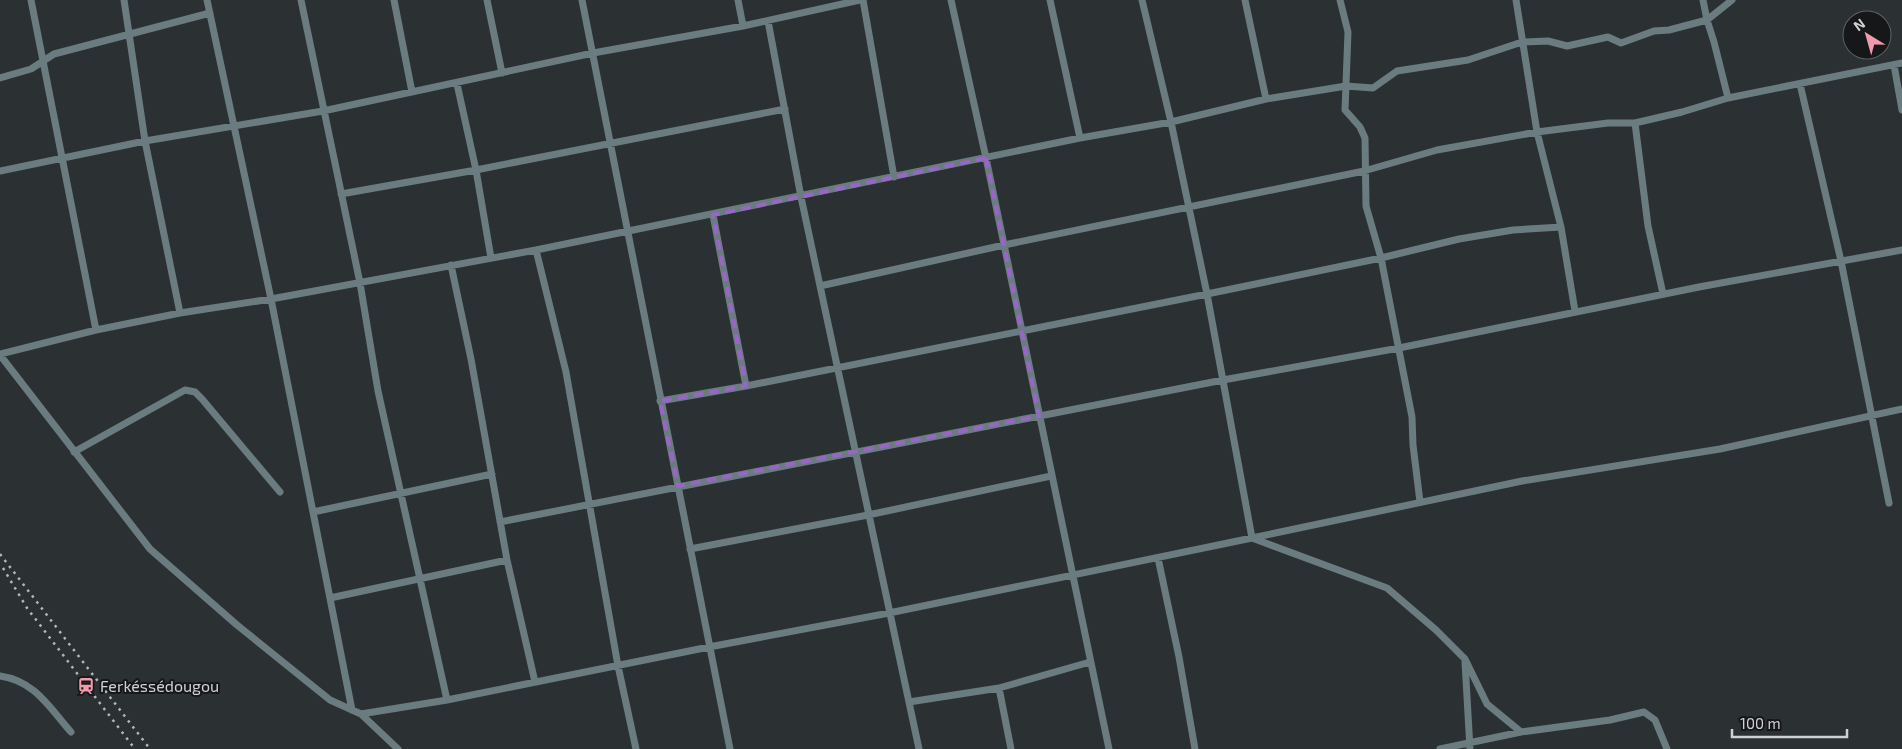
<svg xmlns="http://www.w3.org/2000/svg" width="1902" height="749" viewBox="0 0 1902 749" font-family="'Exo 2',sans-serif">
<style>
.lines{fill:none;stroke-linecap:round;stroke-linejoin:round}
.minor{stroke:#6a7c80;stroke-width:7}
.rail{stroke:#b3b7b9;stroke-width:2.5;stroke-dasharray:2.5 5;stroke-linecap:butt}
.marked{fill:none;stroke:#9866c6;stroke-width:4;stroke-dasharray:10 6;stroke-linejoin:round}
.labels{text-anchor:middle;stroke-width:4;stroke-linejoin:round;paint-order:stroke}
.poi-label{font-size:16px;fill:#cfd2d4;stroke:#151719;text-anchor:start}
</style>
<rect width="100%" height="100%" fill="#2b3033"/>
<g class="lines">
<path class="minor" d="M31,0L96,330
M124,0L145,141L180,313
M207,0L271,299L352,710
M301,0L360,283L378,391L447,700
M394,0L412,92
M487,0L502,73
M582,0L730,749
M738,0L743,26
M863,0L894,177
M951,0L986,158L1109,749
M1050,0L1080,138
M1142,0L1171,122L1207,294L1252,538L1522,481L1720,449L1902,409
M1245,0L1266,99
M1340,0L1348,32L1345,110L1360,127L1365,138L1366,206L1381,258L1412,417L1413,445L1420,502
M1516,0L1537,132L1561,227
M1703,0L1707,20L1732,0
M768,21L801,197L919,749
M1894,65L1902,110
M0,78L31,69L54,54L210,13
M457,84L476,170L491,258
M1800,84L1841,261L1889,503
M1635,123L1648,226L1663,294
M0,171L145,141L323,111L593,53L743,26L860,0
M341,194L476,170L785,109
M713,215L746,386
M536,250L566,372L618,666L636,749
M451,265L471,359L507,560L535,682
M820,286L1004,245L1364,171L1437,150L1537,132L1608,123H1635L1682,112L1728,98L1902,63
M0,354L96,330L180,313L271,299L536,250L1080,138L1171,122L1266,99L1346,86L1373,88L1397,71L1468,60L1522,42L1548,41L1567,46L1608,37L1621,43L1654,31L1669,30L1707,20L1714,42L1728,98
M0,355L150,549L237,625L330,700L361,714L447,700L709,647L889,613L1252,538L1387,588L1436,630L1465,659L1487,704L1521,732L1610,720L1644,712L1655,720L1667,749
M660,401L746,386L1207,294L1381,258L1459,239L1513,230L1561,227L1575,311
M74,452L185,390L195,392L202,399L280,492
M313,512L492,474
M500,522L1223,380L1399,348L1699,287L1902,250
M690,549L868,515L1051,476
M1158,558L1179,657L1195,749
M330,598L507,560
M1465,662L1470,749
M0,676C35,681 49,707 71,732
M999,688L1011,749
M909,702L999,688L1090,662
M361,714L398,749
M1440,749L1521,732"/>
<path class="rail" d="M0,554L150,749
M3,568L27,608L135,749"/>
</g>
<path class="marked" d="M986,158L1039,416L678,486L660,401L746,386L713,215Z"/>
<defs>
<g id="station-bare" transform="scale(1.35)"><path d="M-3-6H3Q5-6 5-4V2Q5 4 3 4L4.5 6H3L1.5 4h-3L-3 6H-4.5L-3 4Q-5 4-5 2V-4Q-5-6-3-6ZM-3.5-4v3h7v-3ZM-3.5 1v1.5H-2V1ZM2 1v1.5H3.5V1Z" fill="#f29aad" stroke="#151719" stroke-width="2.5" paint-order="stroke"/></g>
</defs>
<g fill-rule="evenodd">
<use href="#station-bare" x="86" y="686"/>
</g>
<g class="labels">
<g class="poi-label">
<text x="100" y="692">Ferkéssédougou</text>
</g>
</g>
<g transform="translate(1867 35) rotate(323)"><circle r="24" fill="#151719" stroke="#5f6264"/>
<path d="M0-4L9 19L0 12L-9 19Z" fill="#f29aad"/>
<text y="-8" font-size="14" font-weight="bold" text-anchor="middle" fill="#cfd2d4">N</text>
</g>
<path d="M1732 729v8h115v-8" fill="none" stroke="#cfd2d4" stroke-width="2.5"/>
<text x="1740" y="729" font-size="15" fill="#cfd2d4" stroke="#151719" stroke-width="4" paint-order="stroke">100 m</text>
</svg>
